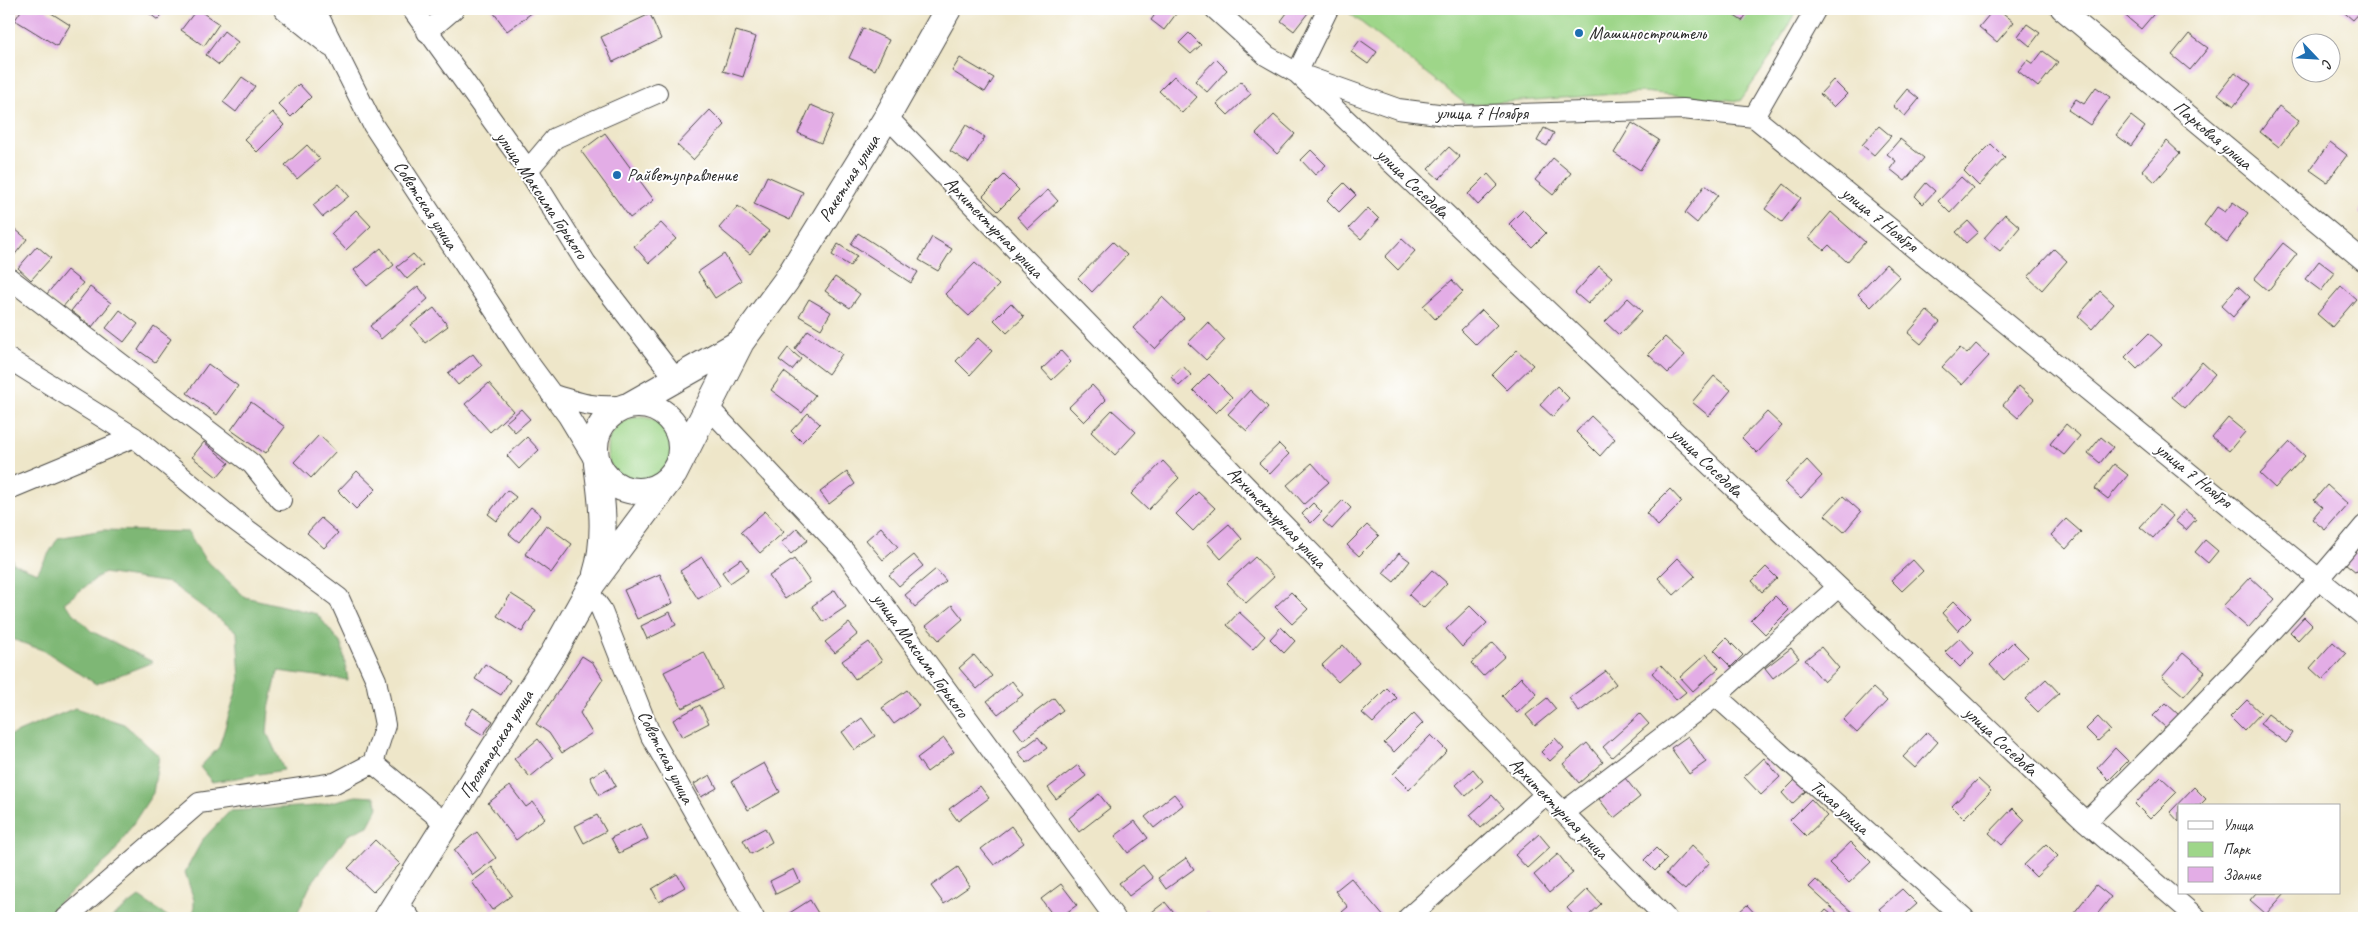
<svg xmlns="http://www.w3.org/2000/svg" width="2373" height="927" viewBox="0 0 2373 927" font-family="Caveat,sans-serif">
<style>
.green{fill:#9ed689;stroke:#64805a}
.forest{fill:#7eb775;stroke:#547150}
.building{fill:#e3ade6}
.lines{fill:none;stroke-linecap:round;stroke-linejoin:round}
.minor-casing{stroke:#484743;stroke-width:22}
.major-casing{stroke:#484743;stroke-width:28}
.minor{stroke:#fff;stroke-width:20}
.major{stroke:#fff;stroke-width:26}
.poi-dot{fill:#1f6fb2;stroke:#fff;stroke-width:2}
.labels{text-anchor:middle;stroke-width:4;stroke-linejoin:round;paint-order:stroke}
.poi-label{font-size:18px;fill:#2b2b2b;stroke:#fff;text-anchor:start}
.street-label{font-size:18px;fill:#2b2b2b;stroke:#fff}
</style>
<rect width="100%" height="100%" fill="#fff"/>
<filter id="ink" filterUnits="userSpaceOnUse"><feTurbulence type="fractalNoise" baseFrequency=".02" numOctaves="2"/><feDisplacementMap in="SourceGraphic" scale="10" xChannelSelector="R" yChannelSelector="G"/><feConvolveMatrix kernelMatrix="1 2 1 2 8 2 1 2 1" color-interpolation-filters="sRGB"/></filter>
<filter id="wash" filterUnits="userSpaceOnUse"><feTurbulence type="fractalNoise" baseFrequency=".0096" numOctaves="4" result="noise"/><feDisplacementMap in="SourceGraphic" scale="20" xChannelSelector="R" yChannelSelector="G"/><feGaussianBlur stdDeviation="1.12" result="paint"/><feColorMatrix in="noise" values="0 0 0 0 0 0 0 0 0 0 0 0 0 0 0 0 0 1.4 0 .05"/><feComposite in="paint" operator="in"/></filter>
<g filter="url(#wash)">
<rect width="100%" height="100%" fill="#eee6c9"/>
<path class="green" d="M1344,9H1797L1771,57L1740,101L1642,92L1467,105Z
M607 450a33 33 0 1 1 66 0a33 33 0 1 1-66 0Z"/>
<path class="forest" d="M103,530L188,532L204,558L245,597L317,614L342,645L348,680L278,671L269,709L267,733L284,770L212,782L200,767L219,747L240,679L237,632L170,583L103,573L64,603L91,631L153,662L96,684L45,651L9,638V548L13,563L37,573L58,538Z
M75,708L124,724L159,756L153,793L112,856L42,918H22L10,915L9,736Z
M356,796L375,797L378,807L368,826L348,835L311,884L295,918H194V900L185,872L203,839L230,811L315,806Z
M139,897L170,918H111Z"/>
<g id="blocks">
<path class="building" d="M22,9H45L70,25L57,46L15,20Z
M148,9H166L158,20L146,11Z
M197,9L219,24L204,46L181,30Z
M491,9H531L533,12L507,31Z
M1159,9H1169L1176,14L1164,30L1151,20Z
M1290,9H1311L1294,31L1281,21Z
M1724,9H1750L1742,21Z
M1994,9H1998L2014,22L1997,42L1979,27Z
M2125,9H2158L2141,29L2122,13Z
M2340,9H2363L2353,20Z
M650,14L661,39L613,62L601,37Z
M2027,24L2040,33L2030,46L2018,36Z
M863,28L889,40L875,70L849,58Z
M224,31L238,42L219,65L206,55Z
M736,31L756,37L743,77L723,71Z
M1189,33L1201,45L1191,54L1179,43Z
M2189,34L2208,48L2190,70L2172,55Z
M1360,40L1377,52L1368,64L1351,52Z
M2043,51L2058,62L2038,87L2018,71L2027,60L2033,64Z
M960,58L994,78L985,92L952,71Z
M1216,59L1227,70L1207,92L1195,81Z
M2235,72L2251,84L2234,106L2218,94Z
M1174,76L1197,97L1182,113L1159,91Z
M242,77L255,86L236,112L223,102Z
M1833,80L1847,94L1834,107L1820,94Z
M1241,82L1251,94L1228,115L1217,104Z
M299,84L311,97L291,117L278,104Z
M2096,87L2110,97L2090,125L2068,110L2076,99L2084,104Z
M1907,89L1919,99L1905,116L1893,106Z
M811,105L834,115L821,143L798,133Z
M2279,106L2299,121L2279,147L2260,132Z
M710,110L725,125L693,160L677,145Z
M272,112L284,125L257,152L244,139Z
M1274,115L1295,134L1277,154L1256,134Z
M2131,116L2145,127L2131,146L2116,135Z
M1632,123L1659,140L1640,170L1614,153Z
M966,125L985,137L969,163L950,151Z
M1879,126L1891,136L1874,155L1862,145Z
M1544,128L1554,133L1547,146L1537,141Z
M605,133L654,200L630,218L581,151Z
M1900,139L1924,158L1905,181L1890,169L1896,161L1887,154Z
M2167,141L2180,153L2155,182L2142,170Z
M2330,142L2347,155L2327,182L2310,170Z
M1991,144L2005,158L1979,186L1964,171Z
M307,145L320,159L297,179L285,165Z
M1449,147L1460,157L1439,179L1428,169Z
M1311,150L1326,165L1315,175L1301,160Z
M1553,158L1571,173L1553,195L1535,180Z
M1488,174L1498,185L1478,205L1468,194Z
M1004,175L1019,190L998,211L983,196Z
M767,176L803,192L790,220L754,204Z
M1961,177L1973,188L1950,213L1938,201Z
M1344,183L1356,195L1339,212L1327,200Z
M1926,183L1935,191L1923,204L1915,196Z
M339,184L349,196L323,217L313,205Z
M1784,184L1801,198L1782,222L1765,209Z
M1705,185L1718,195L1697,223L1685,213Z
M1048,190L1058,201L1028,229L1017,217Z
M2233,202L2248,213L2227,242L2204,225L2217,207L2225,212Z
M2364,205V218L2358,213Z
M738,206L769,231L750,254L719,228Z
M1368,208L1379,219L1361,239L1349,228Z
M356,210L371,226L346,250L331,234Z
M1523,210L1546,233L1532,247L1509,224Z
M1831,212L1865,242L1847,262L1829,245L1824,250L1809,238Z
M2005,214L2020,227L2000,251L1984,238Z
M1968,221L1978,232L1966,243L1956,232Z
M661,223L676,239L649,263L634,246Z
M9,224L27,239L9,262Z
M858,233L918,272L911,283L851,244Z
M932,237L952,249L938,271L919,260Z
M1402,239L1415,251L1398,270L1385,257Z
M1113,242L1127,255L1092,292L1078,278Z
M2283,243L2297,254L2268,291L2254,279Z
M838,244L857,256L850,266L832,255Z
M37,246L51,258L31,280L18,268Z
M381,248L394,265L367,286L354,270Z
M2054,249L2067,261L2042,290L2028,277Z
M413,254L423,265L407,279L397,267Z
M724,254L741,281L715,298L698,272Z
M2319,261L2335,273L2321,291L2305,279Z
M975,263L999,285L969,316L945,294Z
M1886,264L1900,277L1871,307L1858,294Z
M1599,266L1612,277L1588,304L1575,293Z
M67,270L83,283L62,308L46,295Z
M835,277L860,294L850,308L825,291Z
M1452,280L1463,292L1435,319L1423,306Z
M418,286L428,299L381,339L370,326Z
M2238,286L2250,297L2233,317L2221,306Z
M2341,286L2356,299L2332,327L2317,314Z
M90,287L111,303L92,327L71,311Z
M2100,291L2114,304L2092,329L2078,316Z
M1162,297L1184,318L1155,349L1133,328Z
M1628,298L1642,311L1619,335L1605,322Z
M809,299L831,312L821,329L799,316Z
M1011,303L1024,317L1007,333L994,320Z
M434,308L448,326L425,343L411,325Z
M120,310L138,324L124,342L106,328Z
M1482,310L1497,325L1476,345L1461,330Z
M1927,311L1940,322L1921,344L1908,333Z
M1208,322L1225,340L1206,360L1188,343Z
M154,326L171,339L155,362L138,350Z
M808,330L842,354L828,374L795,349Z
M2149,333L2162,345L2137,369L2125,357Z
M1665,337L1685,355L1668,373L1648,354Z
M978,338L992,351L970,375L956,361Z
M1976,344L1989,356L1962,385L1942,367L1960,348L1967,354Z
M788,348L801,359L792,370L779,360Z
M1517,350L1533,365L1507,390L1492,375Z
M1061,351L1071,362L1052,380L1042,369Z
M473,354L482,366L458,385L448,373Z
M2202,362L2215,374L2185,408L2172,397Z
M208,364L238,386L217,415L187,393Z
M1183,366L1191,375L1179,386L1171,377Z
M784,372L815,395L802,413L771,390Z
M1209,374L1232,397L1216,413L1193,390Z
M1714,376L1731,390L1709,416L1692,402Z
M489,383L513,411L490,432L465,404Z
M1092,385L1106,400L1084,422L1069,407Z
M1557,386L1569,398L1553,417L1540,405Z
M2019,386L2034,399L2018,418L2003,405Z
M1250,390L1268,407L1247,431L1228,414Z
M251,402L285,427L265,454L231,430Z
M521,409L530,419L515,432L506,422Z
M1112,410L1136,432L1115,455L1091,432Z
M1767,412L1782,426L1757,453L1742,438Z
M808,413L820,424L802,442L791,431Z
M1591,416L1615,439L1600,456L1576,432Z
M2228,418L2245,432L2229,451L2212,437Z
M2066,424L2080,436L2064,455L2050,444Z
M319,435L336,451L311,478L294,462Z
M527,437L539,450L519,469L507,456Z
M2101,437L2113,447L2100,463L2088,453Z
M204,442L229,463L217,477L192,457Z
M2290,442L2305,456L2275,488L2260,474Z
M1279,444L1289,454L1270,474L1259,463Z
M1807,460L1822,476L1801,498L1785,483Z
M1163,461L1179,478L1148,510L1131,494Z
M1312,463L1329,482L1304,504L1287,485Z
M2114,464L2128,475L2108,499L2095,489Z
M357,471L376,489L356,509L338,491Z
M847,472L855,484L829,504L820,492Z
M2327,485L2348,504L2325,530L2312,519L2322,507L2314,500Z
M1670,489L1682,502L1658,526L1646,513Z
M507,490L516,497L497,521L488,514Z
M1198,492L1215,508L1193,531L1176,514Z
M1843,496L1861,512L1844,532L1825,515Z
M1343,500L1351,508L1332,529L1323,521Z
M1313,503L1322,512L1311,523L1302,514Z
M2160,505L2173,516L2153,538L2140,527Z
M531,507L541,515L519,542L509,534Z
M2185,510L2196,519L2186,530L2175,521Z
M765,511L784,532L760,553L741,532Z
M321,518L338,533L324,548L307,533Z
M2066,519L2081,532L2066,549L2051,535Z
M1229,524L1242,539L1221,559L1207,543Z
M546,525L572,544L551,573L525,554Z
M1367,525L1379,536L1359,556L1347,545Z
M881,527L898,547L883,560L866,540Z
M797,528L808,540L791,554L781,543Z
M2205,540L2218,551L2208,563L2195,552Z
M2358,549L2364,555V563L2356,572L2345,563Z
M1399,553L1410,561L1394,582L1383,573Z
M914,555L923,566L899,586L889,575Z
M702,557L720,586L698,599L680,571Z
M1255,557L1274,577L1246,603L1227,583Z
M1678,558L1695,576L1674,595L1658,578Z
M741,559L749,570L730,583L722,572Z
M794,559L810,582L785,599L769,576Z
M1913,560L1923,571L1902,591L1891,580Z
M1766,567L1777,578L1762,592L1752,581Z
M936,569L946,581L915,607L905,595Z
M1432,570L1447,583L1423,608L1409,595Z
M660,574L673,603L637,619L624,590Z
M2250,577L2274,599L2248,628L2223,606Z
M835,590L846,607L823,622L812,606Z
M1291,592L1308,609L1292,624L1275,607Z
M511,594L536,610L522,632L497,616Z
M1775,596L1789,610L1765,634L1751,620Z
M1954,601L1971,618L1958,631L1942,613Z
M952,605L963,619L939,640L926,626Z
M1470,606L1487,623L1462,647L1446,629Z
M670,612L676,625L647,639L641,626Z
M1239,612L1265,636L1253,649L1227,625Z
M2304,617L2312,625L2298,640L2290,632Z
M849,623L858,634L835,653L825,642Z
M1281,627L1295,641L1284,653L1270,639Z
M1726,638L1743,655L1731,667L1714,650Z
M1960,638L1974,653L1960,667L1945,652Z
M869,642L882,661L855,679L842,661Z
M2013,642L2028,657L2004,680L1990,665Z
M2333,642L2346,654L2323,680L2310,668Z
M1493,643L1505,656L1483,676L1471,663Z
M1343,645L1359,663L1338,682L1322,665Z
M1821,647L1839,668L1824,682L1805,660Z
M1791,648L1799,658L1773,678L1765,668Z
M704,652L722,688L682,708L664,672Z
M2183,653L2205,672L2184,696L2162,677Z
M1706,654L1719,668L1693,691L1680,677Z
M974,655L992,676L977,689L959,668Z
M582,656L593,663L603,679L580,713L592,733L562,753L549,733L536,724Z
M485,664L510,680L501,695L475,679Z
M1661,665L1686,692L1676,700L1652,673Z
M1606,671L1616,684L1579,712L1569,698Z
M1521,677L1537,694L1517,713L1502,696Z
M2046,679L2059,693L2038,712L2025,699Z
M1012,681L1023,695L998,714L987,701Z
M1387,688L1397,698L1373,723L1362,713Z
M1873,688L1887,701L1857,733L1843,720Z
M907,690L919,706L894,724L882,708Z
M1054,698L1063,710L1023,740L1014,728Z
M1547,698L1556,709L1535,726L1526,715Z
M2247,700L2261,713L2244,731L2230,717Z
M2166,703L2179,715L2166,728L2153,716Z
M700,705L709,723L682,737L673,720Z
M473,708L493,721L483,735L464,723Z
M1414,713L1423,723L1394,752L1384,743Z
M1640,714L1649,724L1612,757L1603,747Z
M2268,714L2293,733L2286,743L2260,724Z
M2098,717L2110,730L2098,741L2086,729Z
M862,718L875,736L855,750L842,732Z
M1927,732L1938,742L1915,768L1903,757Z
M1431,735L1447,751L1409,790L1393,774Z
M1688,736L1706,762L1689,774L1671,748Z
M1038,737L1047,748L1027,763L1018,752Z
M944,738L954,752L927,772L917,758Z
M1555,738L1564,748L1550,761L1541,752Z
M538,739L553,758L530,777L514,759Z
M1587,743L1603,762L1579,783L1563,764Z
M2115,748L2128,761L2109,780L2097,768Z
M1764,758L1780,777L1761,795L1744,777Z
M764,763L780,792L748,810L732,781Z
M1078,765L1086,776L1056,799L1048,788Z
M606,768L616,786L599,795L590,777Z
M1473,769L1483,781L1466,796L1456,785Z
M710,775L717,788L701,797L694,784Z
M2161,777L2177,792L2150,819L2135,804Z
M1625,778L1640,797L1614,818L1599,799Z
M1978,779L1991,791L1964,818L1952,806Z
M1795,780L1806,791L1792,804L1782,793Z
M510,786L526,807L533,802L545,818L516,840L488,803Z
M980,786L989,798L958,821L949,809Z
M2194,787L2206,799L2199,806H2179V822L2170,812Z
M1099,794L1110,808L1079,832L1069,818Z
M1174,794L1183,805L1154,828L1145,817Z
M1492,795L1504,808L1481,828L1470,815Z
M1811,799L1827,816L1806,836L1790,820Z
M2013,808L2025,820L2002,845L1989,833Z
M597,815L606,831L584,843L575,826Z
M1135,821L1148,838L1128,853L1115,836Z
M641,824L648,839L619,853L611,838Z
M1011,826L1024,843L994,865L981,849Z
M765,828L772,842L751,854L743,840Z
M477,832L496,858L473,875L454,850Z
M1539,834L1550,847L1527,868L1515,855Z
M375,840L400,864L373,892L348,868Z
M1851,842L1871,862L1849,883L1829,863Z
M2046,844L2058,856L2036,877L2024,865Z
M1692,845L1710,862L1685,890L1666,874Z
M1656,848L1667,859L1655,871L1644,860Z
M1558,854L1573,873L1549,893L1534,875Z
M1186,858L1194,869L1166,889L1158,878Z
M1143,865L1153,878L1129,896L1119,883Z
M492,867L512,895L492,910L472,882Z
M958,867L970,886L944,904L931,886Z
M794,869L800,882L776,894L770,881Z
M677,874L685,887L659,902L652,889Z
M1351,878L1385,918H1347L1342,912L1348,907L1335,891Z
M1816,880L1853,913L1848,918H1843L1809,887Z
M1061,884L1077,905L1059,918H1055L1041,899Z
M2096,885L2111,897L2094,918H2070Z
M1587,889L1601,904L1586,918H1576L1567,908Z
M1902,889L1917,904L1901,918H1887L1879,909Z
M2256,893H2285L2266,914L2250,900Z
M810,900L821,918H790L788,914Z
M1165,902L1178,918H1144Z
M1747,905L1759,918H1732Z
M1826,910L1836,918H1819Z
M1207,912L1214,918H1201Z"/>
</g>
</g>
<g filter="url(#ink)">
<use href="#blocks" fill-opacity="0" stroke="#484743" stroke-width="1"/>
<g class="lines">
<g class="minor-casing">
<path id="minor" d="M284,9L331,47
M315,9L373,125L531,366L568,416L597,464
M412,9L528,170L586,263L675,378
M1215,9L1267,56L1297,73L2086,822L2197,918
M1328,9L1297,73L1398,109L1454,116L1683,109L1754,117L2364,616
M2061,9L2364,261
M427,32L454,9
M887,117L1666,918
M1754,117L1816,9
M528,170L555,138L657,93
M9,278L252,464L281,500
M9,359L134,437L233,519L339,598L376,680L385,725L373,763L335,783L199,803L66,918
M551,394C582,404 596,409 630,405
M709,408L845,552L1115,918
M9,489L134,437
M588,591L601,609L651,736L754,918
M1716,696L1964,918
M373,763L446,824
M1564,812L1716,696L1838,587
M2086,822C2182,726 2278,631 2364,526
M397,902L410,918
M1408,918L1546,794"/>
</g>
<g class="major-casing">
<path id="major" d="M595 448a43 43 0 1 1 86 0a43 43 0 1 1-86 0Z
M630,405L741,342
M596,574C607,539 602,500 597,464
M387,918L553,654L592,584L674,474L741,342L786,281L887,117L948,9"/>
</g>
<use href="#minor" class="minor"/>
<use href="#major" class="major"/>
</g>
</g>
<g class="poi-dot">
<circle cx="1579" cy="33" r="5"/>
<circle cx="617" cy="175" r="5"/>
</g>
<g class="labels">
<g class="poi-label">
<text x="1589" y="39">Машиностроитель</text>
<text x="627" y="181">Райветуправление</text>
</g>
<g class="street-label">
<text x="1482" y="119">улица 7 Ноября</text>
<text transform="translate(2213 135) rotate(40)" y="6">Парковая улица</text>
<text transform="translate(849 178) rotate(-58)" y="6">Ракетная улица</text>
<text transform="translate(1413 183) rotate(44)" y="6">улица Соседова</text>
<text transform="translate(542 195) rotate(56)" y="6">улица Максима Горького</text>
<text transform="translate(426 205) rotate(57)" y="6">Советская улица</text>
<text transform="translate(1880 219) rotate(39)" y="6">улица 7 Ноября</text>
<text transform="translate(994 227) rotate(46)" y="6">Архитектурная улица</text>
<text transform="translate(1707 462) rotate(44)" y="6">улица Соседова</text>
<text transform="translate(2194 475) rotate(39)" y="6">улица 7 Ноября</text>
<text transform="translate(1277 517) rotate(46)" y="6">Архитектурная улица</text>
<text transform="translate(921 655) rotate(54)" y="6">улица Максима Горького</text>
<text transform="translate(2001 741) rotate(43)" y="6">улица Соседова</text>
<text transform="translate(496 744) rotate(-58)" y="6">Пролетарская улица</text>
<text transform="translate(666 757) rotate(63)" y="6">Советская улица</text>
<text transform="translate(1840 807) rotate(42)" y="6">Тихая улица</text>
<text transform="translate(1559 808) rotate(46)" y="6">Архитектурная улица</text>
</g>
</g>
<rect width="2373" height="927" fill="none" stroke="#fff" stroke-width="30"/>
<rect x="2178" y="804" width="162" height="90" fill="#ffffff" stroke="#aaaaaa"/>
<rect x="2188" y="821" width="25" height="8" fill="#ffffff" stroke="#aaaaaa"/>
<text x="2223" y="830" font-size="15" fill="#2b2b2b">Улица</text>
<rect x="2188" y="842" width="25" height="15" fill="#9ed689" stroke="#aaaaaa"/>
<text x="2223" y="854" font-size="15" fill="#2b2b2b">Парк</text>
<rect x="2188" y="867" width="25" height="15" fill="#e3ade6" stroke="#aaaaaa"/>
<text x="2223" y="880" font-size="15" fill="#2b2b2b">Здание</text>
<g transform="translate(2316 58) rotate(115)"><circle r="24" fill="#ffffff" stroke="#aaaaaa"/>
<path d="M0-4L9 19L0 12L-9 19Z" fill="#1f6fb2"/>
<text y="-8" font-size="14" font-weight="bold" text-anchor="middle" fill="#2b2b2b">С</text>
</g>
</svg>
